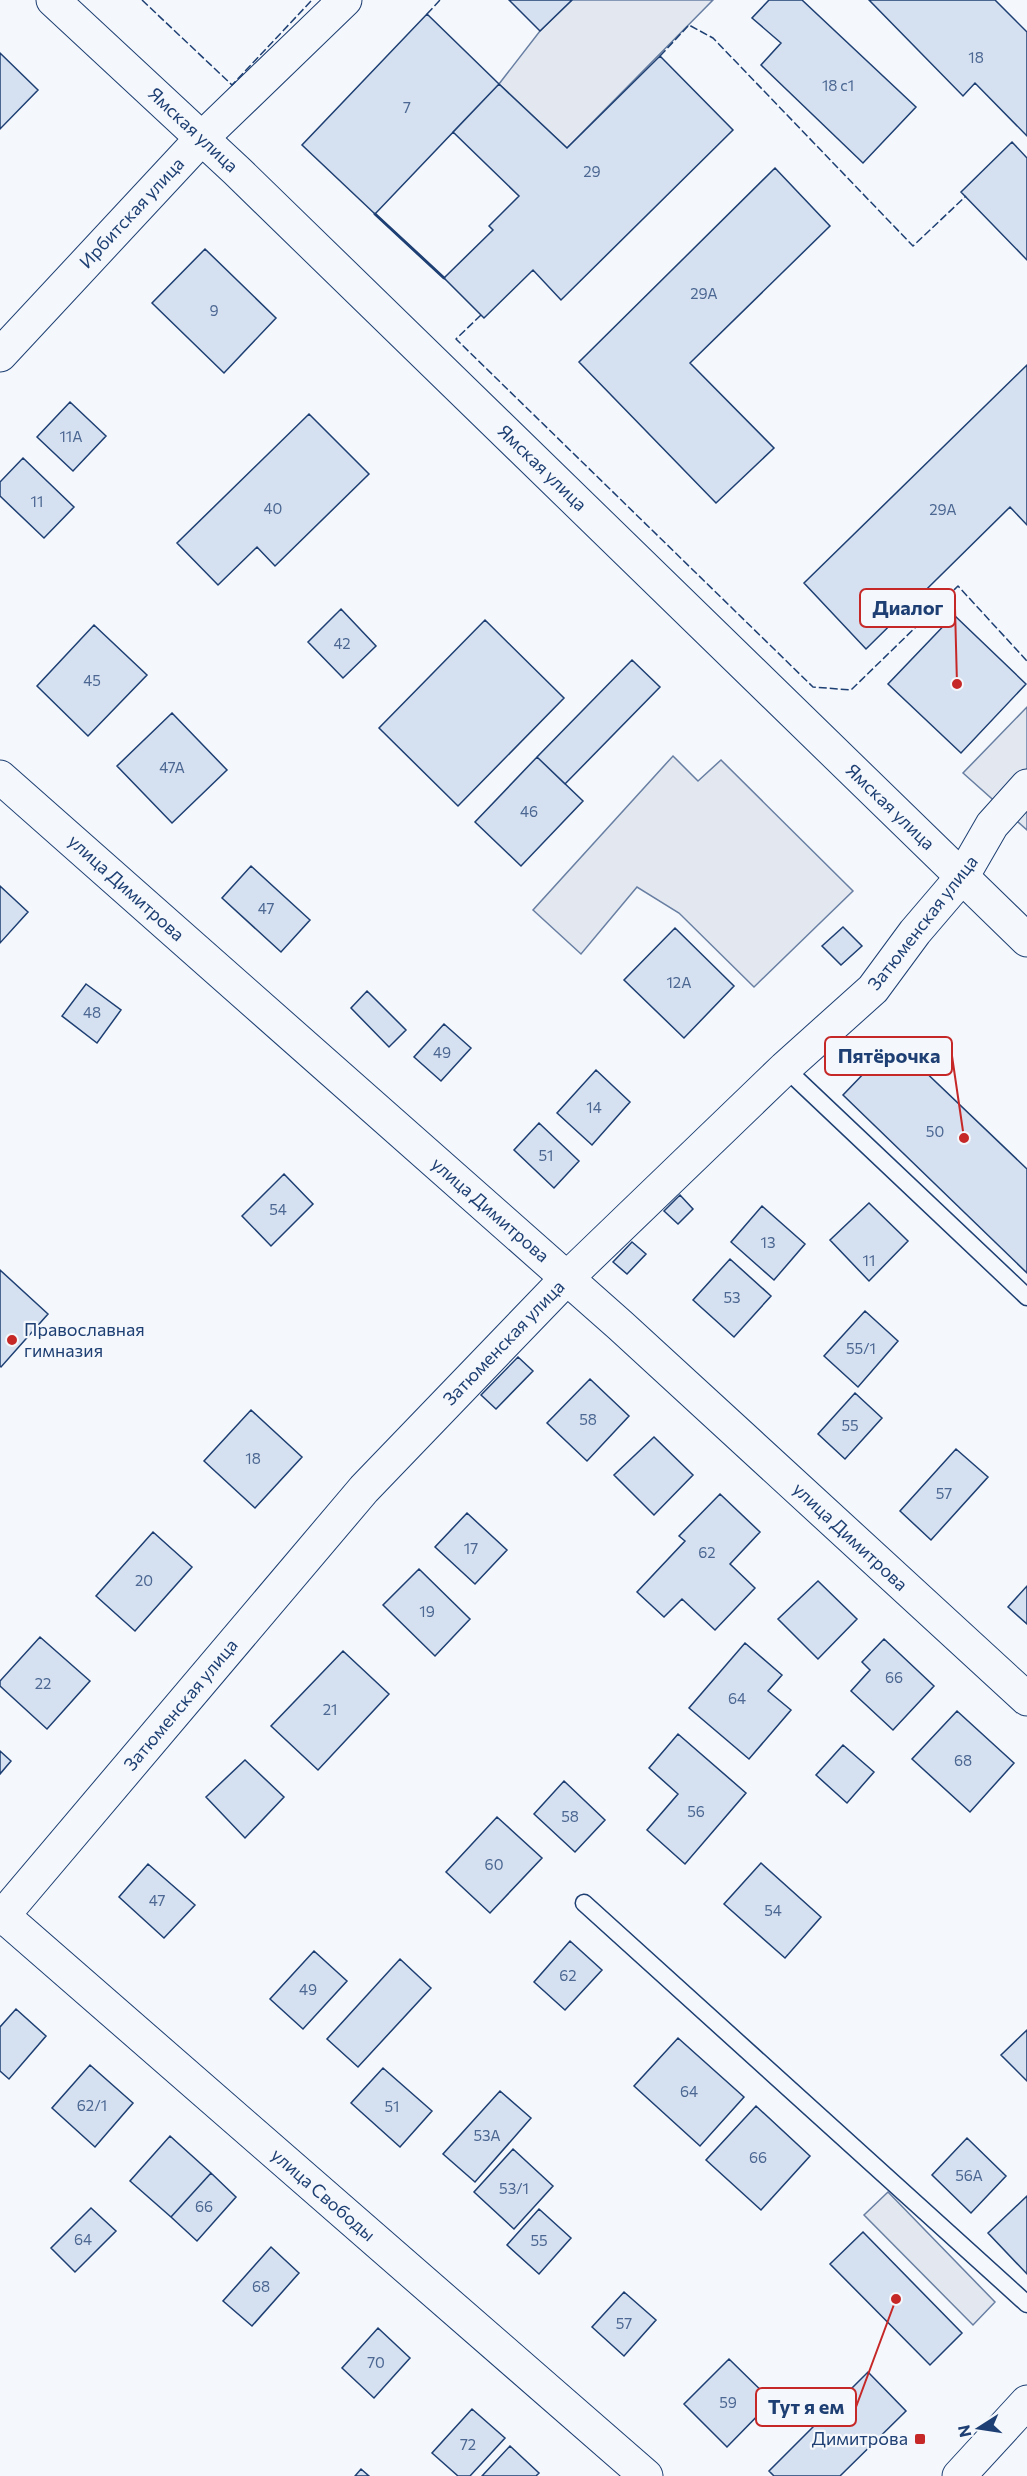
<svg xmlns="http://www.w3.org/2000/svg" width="1027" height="2476" viewBox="0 0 1027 2476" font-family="Commissioner,sans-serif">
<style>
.parking{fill:#e3e8f0;stroke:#687fa3;stroke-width:1.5}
.building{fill:#d5e0f0;stroke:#1d3f73;stroke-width:1.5}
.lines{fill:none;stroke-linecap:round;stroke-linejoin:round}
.service-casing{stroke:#1d3f73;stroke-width:19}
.minor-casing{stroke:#1d3f73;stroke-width:35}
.tertiary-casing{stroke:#1d3f73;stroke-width:35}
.primary-casing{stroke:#1d3f73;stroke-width:35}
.service{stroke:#f4f7fb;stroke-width:16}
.minor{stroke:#f4f7fb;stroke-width:33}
.tertiary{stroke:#f4f7fb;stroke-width:33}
.primary{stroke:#f4f7fb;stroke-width:33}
.fence{stroke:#1d3f73;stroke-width:1.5;stroke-dasharray:8 3;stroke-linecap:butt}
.wall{stroke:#1d3f73;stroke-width:3}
.poi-dot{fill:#c62828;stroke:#f4f7fb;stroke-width:2}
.labels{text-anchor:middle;stroke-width:4.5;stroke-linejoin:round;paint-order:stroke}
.number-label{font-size:15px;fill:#4b6792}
.street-label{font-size:18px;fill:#1d3f73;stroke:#f4f7fb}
.poi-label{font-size:18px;fill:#1d3f73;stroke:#f4f7fb;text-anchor:start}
.leader{fill:none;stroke:#c62828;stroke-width:2}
.callout-dot{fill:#c62828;stroke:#f4f7fb;stroke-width:2}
.callout{fill:#f4f7fb;stroke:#c62828;stroke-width:2}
.callout-label{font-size:20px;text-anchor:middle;font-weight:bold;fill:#1d3f73}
</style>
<rect width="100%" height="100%" fill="#f4f7fb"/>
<path class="parking" d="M572,0H713L567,148L499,84L540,31Z
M1027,707V830L963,773Z
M673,756L698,781L721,760L853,891L754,987L679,913L637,887L581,954L533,910Z
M888,2192L995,2302L973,2325L864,2215Z"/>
<path class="building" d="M509,0H572L540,31Z
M769,0H802L916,107L863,163L761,65L781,43L752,18Z
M869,0H995L1027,32V136L975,83L963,96Z
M427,14L499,84L375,214L302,145Z
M0,53L38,90L0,129Z
M660,56L733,130L561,300L533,270L484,318L444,278L493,230L489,226L519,196L453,132L499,84L567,148Z
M1012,142L1027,158V260L961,192Z
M775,168L830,226L690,363L774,448L716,503L579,362Z
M205,249L276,318L224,373L152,303Z
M1027,365V525L1010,507L866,649L804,583Z
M70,402L106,436L73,471L37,437Z
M309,414L369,474L275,566L257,547L218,585L177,543Z
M23,458L74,507L44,538L0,496V482Z
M341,609L376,646L343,678L308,642Z
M954,615L1026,684L961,753L888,684Z
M485,620L564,698L458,806L379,728Z
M94,625L147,675L88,736L37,686Z
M632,660L660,687L565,784L537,757Z
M172,713L227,770L172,823L117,766Z
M537,757L583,801L521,866L475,822Z
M251,866L310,920L281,952L222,898Z
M0,886L28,912L0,943Z
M843,927L862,946L841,965L822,946Z
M675,928L734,986L684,1038L624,980Z
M86,984L121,1010L97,1043L62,1016Z
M367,991L406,1030L389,1047L351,1008Z
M444,1024L471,1048L441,1081L414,1057Z
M894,1042L1027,1169V1273L843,1095Z
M596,1070L630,1102L592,1145L557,1113Z
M539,1123L579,1161L554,1188L514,1150Z
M284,1174L313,1204L271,1246L242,1216Z
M680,1195L693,1209L678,1224L664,1211Z
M869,1203L908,1241L869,1281L830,1240Z
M762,1206L805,1244L774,1280L731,1242Z
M632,1242L646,1254L627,1274L613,1262Z
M730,1259L771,1296L734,1337L693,1300Z
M0,1270L48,1314L1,1367L0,1366Z
M865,1311L898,1341L858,1387L824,1356Z
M518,1357L533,1371L496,1409L481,1395Z
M590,1379L629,1416L587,1461L547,1423Z
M855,1393L882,1418L845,1459L818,1434Z
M251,1410L302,1457L255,1508L204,1461Z
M654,1437L693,1475L654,1515L614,1475Z
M956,1449L988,1477L931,1540L900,1511Z
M720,1494L760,1532L730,1564L755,1588L715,1630L682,1599L664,1617L637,1592L685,1541L679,1536Z
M467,1513L507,1550L475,1584L435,1547Z
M153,1532L192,1567L135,1631L96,1596Z
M419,1569L470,1619L435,1656L383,1605Z
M818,1581L857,1619L818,1659L778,1619Z
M1027,1586V1624L1008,1607Z
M40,1637L90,1681L47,1729L0,1686V1681Z
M884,1639L934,1686L893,1730L851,1691L870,1670L862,1662Z
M745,1643L782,1675L768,1691L791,1710L749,1759L689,1708Z
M343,1651L389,1694L318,1770L271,1726Z
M957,1711L1014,1763L970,1812L912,1759Z
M678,1734L746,1793L685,1864L647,1830L678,1794L649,1768Z
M843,1745L874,1772L847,1803L816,1775Z
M0,1751L11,1761L0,1774Z
M245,1760L284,1797L245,1838L206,1797Z
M564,1781L605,1820L575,1852L534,1814Z
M497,1817L542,1858L490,1913L446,1872Z
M761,1863L821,1917L785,1958L724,1904Z
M148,1864L195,1905L164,1938L119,1897Z
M570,1941L602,1970L565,2010L534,1982Z
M314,1951L347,1981L303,2029L270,1999Z
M400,1959L431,1988L358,2067L327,2039Z
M16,2009L46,2036L9,2079L0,2071V2027Z
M1027,2030V2081L1001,2055Z
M678,2038L744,2097L700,2146L634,2086Z
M90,2065L133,2103L95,2147L52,2108Z
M383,2068L432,2111L400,2147L351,2103Z
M500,2091L531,2118L475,2182L443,2154Z
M756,2106L810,2156L761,2210L706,2160Z
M170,2136L211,2173L171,2217L130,2181Z
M967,2138L1006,2176L971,2213L932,2175Z
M513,2149L553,2186L514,2229L474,2192Z
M211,2173L236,2197L197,2241L171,2217Z
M1027,2196V2274L988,2233Z
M91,2208L116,2231L75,2272L51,2248Z
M539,2209L571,2238L539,2274L507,2245Z
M863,2232L962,2333L930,2365L830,2264Z
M271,2247L299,2273L252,2326L223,2301Z
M624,2292L656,2320L624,2356L592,2327Z
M378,2328L410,2358L374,2398L342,2368Z
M729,2359L772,2401L727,2447L684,2404Z
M868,2372L906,2411L840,2476H774L769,2471Z
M472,2409L505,2438L470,2476H458L432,2453Z
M510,2446L539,2473L536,2476H482Z
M361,2469L369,2476H355Z"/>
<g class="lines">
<g class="service-casing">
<path id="service" d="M785,1068L1027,1297
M584,1903L1027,2304"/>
</g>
<g class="minor-casing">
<path id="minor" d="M0,355L202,138L345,0
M0,777L621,1326L1027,1699
M0,1913L646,2476
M0,1919L364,1489L567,1278L785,1068L873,989L915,932L962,877L992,825L1027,786"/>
</g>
<g class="tertiary-casing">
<path id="tertiary" d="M959,2476L1027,2402"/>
</g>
<g class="primary-casing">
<path id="primary" d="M53,0L237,171L1027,940"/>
</g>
<use href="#service" class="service"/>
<use href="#minor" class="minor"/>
<use href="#tertiary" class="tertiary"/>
<use href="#primary" class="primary"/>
<path class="fence" d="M142,0L232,85L312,0
M427,14L440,0
M660,56L689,25L713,38L913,246L966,196
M481,315L456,339L813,687L851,690L958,586L1027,661"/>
<path class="wall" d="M375,214L444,278"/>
</g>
<g class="poi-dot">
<circle cx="12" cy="1340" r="6"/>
<rect x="914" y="2433" width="12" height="12" rx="3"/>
</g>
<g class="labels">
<g class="number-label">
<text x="976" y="63">18</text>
<text x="838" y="91">18 c1</text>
<text x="407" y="113">7</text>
<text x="592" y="177">29</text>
<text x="704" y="299">29А</text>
<text x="214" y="316">9</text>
<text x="71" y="442">11А</text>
<text x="37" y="507">11</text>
<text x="273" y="514">40</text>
<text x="943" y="515">29А</text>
<text x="342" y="649">42</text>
<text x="92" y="686">45</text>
<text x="172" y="773">47А</text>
<text x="529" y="817">46</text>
<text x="266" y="914">47</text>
<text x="679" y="988">12А</text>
<text x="92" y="1018">48</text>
<text x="442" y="1058">49</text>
<text x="594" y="1113">14</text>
<text x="935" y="1137">50</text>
<text x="546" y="1161">51</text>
<text x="278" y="1215">54</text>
<text x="768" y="1248">13</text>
<text x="869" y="1266">11</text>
<text x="732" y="1303">53</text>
<text x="861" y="1354">55/1</text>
<text x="588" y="1425">58</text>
<text x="850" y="1431">55</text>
<text x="253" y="1464">18</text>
<text x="944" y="1499">57</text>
<text x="471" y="1554">17</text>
<text x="707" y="1558">62</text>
<text x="144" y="1586">20</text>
<text x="427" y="1617">19</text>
<text x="894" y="1683">66</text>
<text x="43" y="1689">22</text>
<text x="737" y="1704">64</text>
<text x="330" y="1715">21</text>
<text x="963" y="1766">68</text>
<text x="696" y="1817">56</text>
<text x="570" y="1822">58</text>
<text x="494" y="1870">60</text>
<text x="157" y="1906">47</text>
<text x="773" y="1916">54</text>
<text x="568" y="1981">62</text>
<text x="308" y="1995">49</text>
<text x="689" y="2097">64</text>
<text x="92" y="2111">62/1</text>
<text x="392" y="2112">51</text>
<text x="487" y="2141">53А</text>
<text x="758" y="2163">66</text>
<text x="969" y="2181">56А</text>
<text x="514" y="2194">53/1</text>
<text x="204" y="2212">66</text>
<text x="83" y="2245">64</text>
<text x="539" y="2246">55</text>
<text x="261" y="2292">68</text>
<text x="624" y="2329">57</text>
<text x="376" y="2368">70</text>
<text x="728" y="2408">59</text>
<text x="468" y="2450">72</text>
</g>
<g class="street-label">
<text transform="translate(193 130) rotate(43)" y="6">Ямская улица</text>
<text transform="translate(132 213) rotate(-47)" y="6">Ирбитская улица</text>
<text transform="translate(542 468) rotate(44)" y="6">Ямская улица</text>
<text transform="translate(890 807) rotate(44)" y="6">Ямская улица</text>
<text transform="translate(126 888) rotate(42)" y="6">улица Димитрова</text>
<text transform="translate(923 923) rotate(-52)" y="6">Затюменская улица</text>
<text transform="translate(490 1210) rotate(41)" y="6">улица Димитрова</text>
<text transform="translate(504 1343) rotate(-46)" y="6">Затюменская улица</text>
<text transform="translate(850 1537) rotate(43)" y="6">улица Димитрова</text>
<text transform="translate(181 1705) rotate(-50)" y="6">Затюменская улица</text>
<text transform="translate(323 2195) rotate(41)" y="6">улица Свободы</text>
</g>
<g class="poi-label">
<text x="24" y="1336">Православная<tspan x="24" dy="21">гимназия</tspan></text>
<text x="908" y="2445" text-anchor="end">Димитрова</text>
</g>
</g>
<path class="leader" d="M957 684L955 608M964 1138L952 1056M896 2299L856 2407"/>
<g class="callout-dot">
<circle cx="957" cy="684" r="6"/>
<circle cx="964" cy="1138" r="6"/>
<circle cx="896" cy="2299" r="6"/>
</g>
<g class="callout">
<rect x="860" y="589" width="95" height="38" rx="6"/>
<rect x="825" y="1037" width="127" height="38" rx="6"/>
<rect x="756" y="2388" width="100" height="38" rx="6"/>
</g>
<g class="callout-label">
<text x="908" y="615">Диалог</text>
<text x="889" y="1063">Пятёрочка</text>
<text x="806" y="2414">Тут я ем</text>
</g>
<g transform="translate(979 2428) rotate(258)" stroke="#f4f7fb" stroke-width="4.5" paint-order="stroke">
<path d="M0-4.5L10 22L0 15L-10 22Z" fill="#1d3f73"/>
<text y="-9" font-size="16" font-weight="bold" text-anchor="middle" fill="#1d3f73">N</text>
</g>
</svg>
